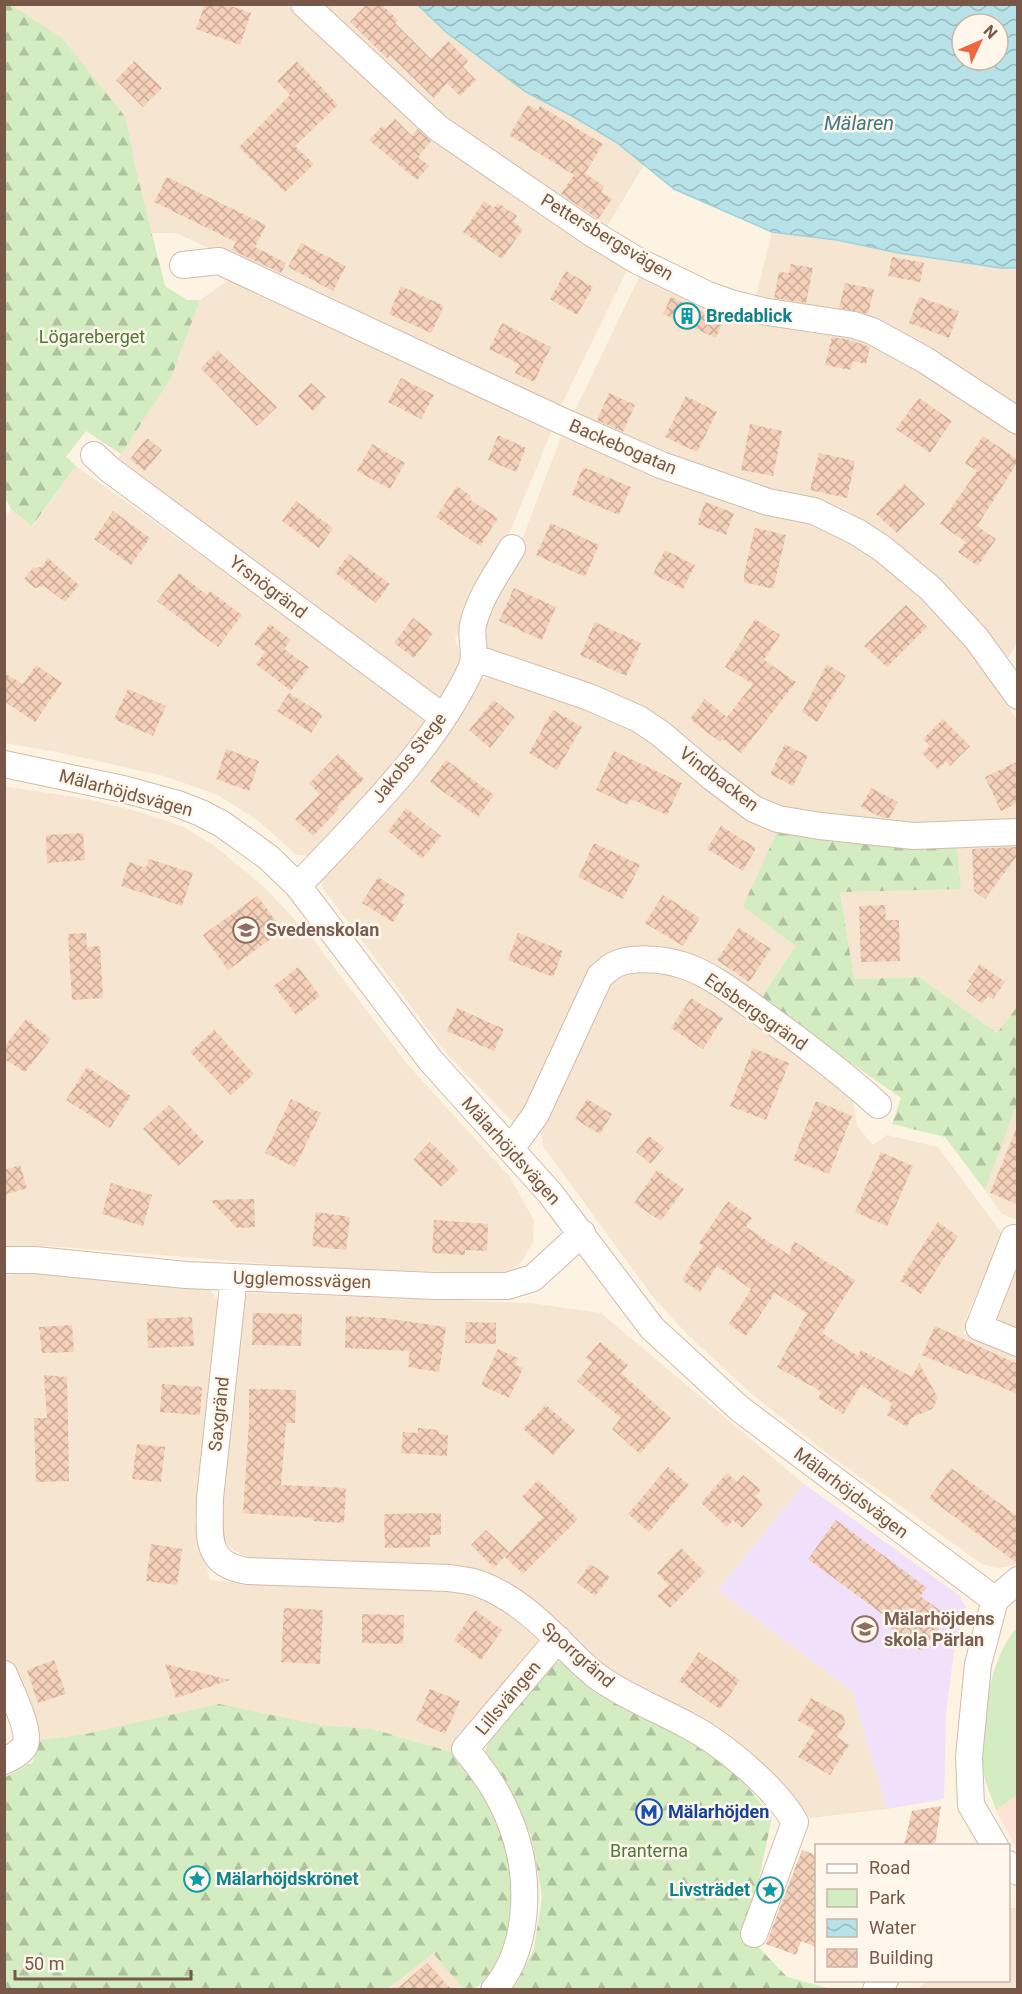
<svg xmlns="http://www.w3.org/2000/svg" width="1022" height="1994" viewBox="0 0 1022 1994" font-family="Roboto,sans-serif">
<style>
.residential{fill:#f5e5d1}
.commercial{fill:#fee2d6}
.education{fill:#f0e0fa}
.forest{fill:url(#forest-firs)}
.green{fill:#d3ecc1}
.water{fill:url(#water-waves);stroke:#9cd2da;stroke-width:1.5;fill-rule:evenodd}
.building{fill:url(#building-cross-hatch)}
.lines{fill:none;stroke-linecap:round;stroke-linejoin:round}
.minor-casing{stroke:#d1bcac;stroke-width:28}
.minor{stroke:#fff;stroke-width:26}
.labels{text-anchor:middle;stroke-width:5;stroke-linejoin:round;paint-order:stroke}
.street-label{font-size:18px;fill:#775848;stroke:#fff7eb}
.culture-label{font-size:18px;font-weight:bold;fill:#0d838f;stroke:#fff7eb;text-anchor:start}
.park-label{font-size:18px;fill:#4f783c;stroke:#fff7eb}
.education-label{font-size:18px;font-weight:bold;fill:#785e54;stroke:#fff7eb;text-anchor:start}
.transit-label{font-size:18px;font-weight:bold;fill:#164399;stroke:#fff7eb;text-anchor:start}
.water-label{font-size:20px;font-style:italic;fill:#3d7a84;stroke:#fff7eb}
</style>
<defs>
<pattern id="forest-firs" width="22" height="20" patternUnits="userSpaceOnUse" patternTransform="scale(1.5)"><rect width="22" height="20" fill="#d3ecc1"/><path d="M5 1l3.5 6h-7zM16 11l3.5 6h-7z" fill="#b0c29f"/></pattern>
<pattern id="water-waves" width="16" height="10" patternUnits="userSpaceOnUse" patternTransform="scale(1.5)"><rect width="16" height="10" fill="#b7e2e8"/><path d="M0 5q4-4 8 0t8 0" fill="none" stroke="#9ababe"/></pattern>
<pattern id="building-cross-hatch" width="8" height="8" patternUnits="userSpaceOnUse" patternTransform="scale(1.5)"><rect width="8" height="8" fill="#f4d0ba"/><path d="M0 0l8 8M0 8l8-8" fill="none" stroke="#caac99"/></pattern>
</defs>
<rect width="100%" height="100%" fill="#fdf3e3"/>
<path class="residential" d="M282,4L300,13L629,266L559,410L176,233H152L135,166L126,118L11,5Z
M319,5H418L446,32L526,92L574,117L616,142L644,165L603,233L444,122Z
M772,232L837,240L899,253L1001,268H1017V411L897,336L771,308L756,296Z
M640,275L858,331L1017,430V642L1007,660L964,603L894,544L845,509L813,500L766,493L572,417Z
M230,279L552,430L503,549L455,639L463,662L439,703L115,466L121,454L171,378L200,300Z
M561,437L658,475L827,524L892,569L967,646L1018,721L1017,826L915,829L773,811L663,724L483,649L488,610L518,550Z
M76,466L423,714L425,724L399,762L312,856L297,855L257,820L218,795L164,776L57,752L5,743L4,521L11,509L33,526Z
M507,676L642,730L778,830L796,946L760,999L631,948L523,1120L512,1121L445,1052L322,887L323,872L417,769L482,679Z
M4,786L87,799L140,812L184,827L216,847L264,887L312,938L407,1064L509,1176L534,1220L533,1242L522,1261L507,1274L307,1267L49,1246L5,1251Z
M1017,842V1007L997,1033L919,977L854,979L840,891L961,889L957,844Z
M620,972L682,974L705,985L852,1095L857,1126L873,1145L887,1135L938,1147L1003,1235L967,1315L964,1334L1017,1356V1563L1013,1566L997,1568L982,1564L832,1457L754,1396L687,1334L653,1297L543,1146L541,1132L598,1000L610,980Z
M1015,1109L1018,1110L1017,1220L1002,1214L985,1190Z
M1017,1252V1334L998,1326L990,1311Z
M28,1272L210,1289L221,1306L195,1522L210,1580L239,1583L443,1586L474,1591L526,1624L538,1639L537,1651L457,1736L458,1754L372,1729L319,1725L86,1734L38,1740L28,1702L5,1658L4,1276Z
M249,1293L530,1303L601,1313L804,1484L718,1590L852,1691L887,1809L810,1818L745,1757L634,1688L485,1575L461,1566L252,1559L235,1551L227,1544L221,1531L220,1501L241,1301Z
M1009,1908H1017V1989H917L927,1981L1008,1980Z
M433,1952L464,1989L388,1990Z"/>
<path class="commercial" d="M1017,1795V1849L996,1810Z"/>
<path class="education" d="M804,1484L959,1595L966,1607L954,1652L946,1712L944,1799L887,1809L852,1691L718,1590Z"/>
<path class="forest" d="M11,5L62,38L126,118L135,166L165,286L187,300H200L171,378L121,454L86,431L66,457L76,466L32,526L11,509L4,496V5Z
M778,830L957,844L961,889L840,892L854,979L919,977L997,1033L1017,1007V1110L1015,1109L985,1190L945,1137L892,1124L901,1098L760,999L796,946L743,906Z
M569,1661L682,1734L733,1770L772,1817L747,1935L787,1977L832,1989H510L516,1984L534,1949L542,1896L531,1835L511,1791L485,1752L492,1733L555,1662Z
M219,1704L319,1725L372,1729L458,1754L497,1809L509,1852L513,1910L507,1942L494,1975L474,1989H464L433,1953L388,1989H5L4,1778L33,1762L38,1740L86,1734Z"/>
<path class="green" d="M1017,1628V1795L996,1810C992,1797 985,1784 983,1770C976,1734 991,1653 1017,1628Z"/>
<path class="water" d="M418,5H1017V268H1001L899,253L837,240L772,232L674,189L616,142L574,117L526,92L446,32ZM962,24H998V60H962Z"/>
<path class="building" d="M205,4H225L251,13L240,45L196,29Z
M367,4H381L398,20L395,23L431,59L448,41L468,61L463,67L476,80L460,96L447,83L434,98L390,55L387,58L350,22Z
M134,61L162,88L143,107L116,80Z
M297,61L338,105L295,146L314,164L285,192L239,147L290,95L277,81Z
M528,105L538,111L540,106L603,144L585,173L604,186L601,192L612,199L598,219L561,194L574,175L509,135Z
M395,119L412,136L417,129L431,141L418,157L429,166L417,180L369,140L382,126L385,129Z
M167,177L266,225L255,247L286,263L281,273L232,250L236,242L154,202Z
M484,201L494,208L498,203L517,216L513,222L523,229L502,259L463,232Z
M301,243L346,266L333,291L288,267Z
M892,257L924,263L920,282L888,276Z
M791,264L813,268L806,303L774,298L779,272L789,273Z
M566,271L593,287L577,315L550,299Z
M845,283L874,289L868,314L839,308Z
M401,286L444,306L431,333L389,314Z
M671,297L723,321L716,338L663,314Z
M919,297L959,311L949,338L909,323Z
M502,323L551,347L534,382L515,373L519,364L489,349Z
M832,337L850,340L870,347L866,364L853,361L851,370L825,365Z
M218,351L277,407L257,426L201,368Z
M401,378L434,395L421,419L388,402Z
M311,383L326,397L313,411L298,396Z
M609,393L635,405L623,432L597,420Z
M686,396L717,412L697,452L665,437Z
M919,398L952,421L930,453L896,429Z
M750,424L782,431L773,476L741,470Z
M498,435L526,448L516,472L488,460Z
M983,436L1017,459V463L977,526L996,539L978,566L958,552L966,542L940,524L977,471L965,463Z
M147,438L162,450L145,471L130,459Z
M372,444L405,463L390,489L357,471Z
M819,453L855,461L847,498L810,490Z
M583,467L631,487L619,515L572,495Z
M904,484L925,504L897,533L876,514Z
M457,486L471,496L469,499L498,518L480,546L436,517Z
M296,501L333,528L319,548L282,521Z
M705,502L734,513L726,535L697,524Z
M113,511L150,538L131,565L94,539Z
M551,523L599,545L585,577L536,555Z
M755,528L786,535L773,589L744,582V574Z
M665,550L695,565L683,589L653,574Z
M349,554L390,584L376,603L335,573Z
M48,558L79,585L65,602L44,586L35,588L24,579L33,568L42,567Z
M179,573L207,595L210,591L242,615L218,647L157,601Z
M514,588L556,607L542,640L499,621Z
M906,605L927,627L887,667L864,646Z
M413,618L433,633L414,658L394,643Z
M755,619L780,635L764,660L796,682L741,753L723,739L720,742L690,719L705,699L727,717L753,684L725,667Z
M595,622L641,643L626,676L580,655Z
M270,624L291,640L284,649L309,667L291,691L256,664L265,652L254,644Z
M827,664L846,676L817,722L802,712Z
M36,665L62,683L35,722L4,701V673L23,684Z
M128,689L166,706L153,736L114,719Z
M289,693L323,715L311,733L277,711Z
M494,700L515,717L490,748L469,730Z
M553,710L582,727L557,770L529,753Z
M943,719L970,746L950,766L946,761L938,769L922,753L930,746L923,739Z
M785,744L808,756L793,786L770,774Z
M226,749L259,761L249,791L216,779Z
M614,751L682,783L667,815L631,799L628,805L596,790Z
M338,754L364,779L337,807L339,809L313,836L295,819L320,794L309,784Z
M446,760L494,795L478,817L430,782Z
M1017,762V803L1001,811L985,777Z
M871,788L898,802L889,818L881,817L861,807Z
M406,808L441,836L422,859L388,831Z
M721,826L756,848L743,871L707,849Z
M83,833L85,860L47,863L46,835Z
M594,843L640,865L623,899L578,877Z
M1017,847V856L985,899L974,891L972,849Z
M149,859L193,873L182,906L121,886L129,862L146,868Z
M378,877L405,894L401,902L404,904L393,922L362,903Z
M663,895L700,918L683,946L645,923Z
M257,896L283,930L228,970L203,935Z
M885,905L886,920H899L900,961L861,962L859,906Z
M739,928L771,949L749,982L717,960Z
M86,933L87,947L100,946L103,998L72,1000L68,934Z
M518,933L563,951L553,977L508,960Z
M980,964L1005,982L993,999L988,996L982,1004L966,991L972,984L968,981Z
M298,967L320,996L296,1015L274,986Z
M691,998L723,1018L703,1049L671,1028Z
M457,1008L504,1029L494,1051L447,1031Z
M26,1019L51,1039L25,1072L4,1059V1047Z
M214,1030L254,1074L231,1095L190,1052Z
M753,1048L789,1063L766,1120L730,1106Z
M87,1067L131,1096L110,1128L66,1100Z
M291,1099L321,1113L295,1167L265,1153Z
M587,1099L612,1114L600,1134L575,1119Z
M816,1101L852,1116L829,1174L793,1160Z
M169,1105L204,1142L178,1166L143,1129Z
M1017,1127V1204L990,1193Z
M649,1136L664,1147L651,1164L636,1152Z
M430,1142L459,1170L441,1187L413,1160Z
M881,1152L913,1166L887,1226L855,1212Z
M20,1165L27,1188L4,1195V1170Z
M657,1170L684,1189L661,1221L634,1203Z
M111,1183L152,1195L143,1226L102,1214Z
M254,1199L255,1227L237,1228L210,1200Z
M728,1201L752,1218L746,1227L789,1255L794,1241L855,1280L822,1333L858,1356L861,1350L912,1377L919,1363L938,1398L932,1409L911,1418L907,1427L887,1415L892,1403L861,1385L843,1414L818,1398L822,1392L777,1367L807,1313L775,1293L746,1336L729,1324L751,1289L717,1266L700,1292L682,1280L703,1246L699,1243Z
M316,1212L350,1217L346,1250L312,1246Z
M434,1220L488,1224L487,1251L465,1250V1255L432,1253Z
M938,1222L958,1236L921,1294L900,1281Z
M253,1313L302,1314L301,1346L252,1345Z
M346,1316L384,1318L446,1327L439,1372L408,1367L410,1351L345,1348Z
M192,1317L194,1346L148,1348L147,1319Z
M466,1322L496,1323V1344L465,1343Z
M72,1325L74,1352L42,1353L39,1327Z
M935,1326L1017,1364V1394L970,1373L969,1375L922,1355Z
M600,1342L628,1365L621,1373L671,1418L640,1454L612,1429L621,1418L577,1381L592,1363L586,1358Z
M498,1349L518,1358L515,1365L523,1368L509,1398L481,1385Z
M44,1375L67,1377L69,1481L36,1482L34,1418H47Z
M162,1384L202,1387L200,1415L160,1412Z
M249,1389L296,1390L295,1423H286L281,1485L346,1488L344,1523L313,1521V1518L243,1513L249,1422Z
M546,1405L575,1430L553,1455L523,1429Z
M418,1428L439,1430V1434L448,1435L447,1456L401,1453L403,1432L418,1433Z
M137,1444L165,1447L161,1482L132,1479Z
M668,1467L689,1485L649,1532L628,1514Z
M951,1468L1017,1516V1563L929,1498Z
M727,1473L737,1482L743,1475L761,1490L755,1496L763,1504L742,1528L733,1520L727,1527L701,1503Z
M538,1480L578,1519L523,1574L505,1557L543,1517L522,1497Z
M441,1513V1535H430V1547L385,1548L384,1514Z
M836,1520L927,1588L920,1596L948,1616L921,1651L885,1624L889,1619L808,1559Z
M486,1530L509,1552L494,1568L471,1545Z
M151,1544L182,1549L177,1585L146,1581Z
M681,1548L705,1572L670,1608L657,1596L669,1585L657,1573Z
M590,1564L610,1577L595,1596L577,1583Z
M284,1608L323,1610L320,1664L281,1662Z
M475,1610L502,1630L481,1660L454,1640Z
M362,1614L404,1615L403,1644L362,1643Z
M699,1652L740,1680L720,1709L679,1681Z
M54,1660L66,1694L38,1703L27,1670Z
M165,1664L230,1680L176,1698Z
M430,1689L460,1701L445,1734L416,1721Z
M811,1698L844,1716L845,1725L837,1737L849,1745L830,1775L798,1757L815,1730L797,1720Z
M941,1806L935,1845H904L912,1811Z
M802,1850L816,1855V1947L801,1941L796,1955L766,1944Z
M427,1963L451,1989H397Z"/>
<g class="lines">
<g class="minor-casing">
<path id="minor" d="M304,4L438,128L590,232L638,261L708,295L731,303L762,311L854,325L872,331L925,360L1018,421
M183,265L219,261L562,421L661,465L768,502L814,511L857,532L883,549L931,589L976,638L1018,696
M94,455L109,469L443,717
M475,658L589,697L639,719L661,734L713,778L754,809L778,819L820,826L914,836L1018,832
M4,764L123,789L178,804L201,813L222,824L268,857L298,886L431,1061L550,1193L652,1328L740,1409L995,1600
M298,886C360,819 431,753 471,669C478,655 470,640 473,625C479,598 498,572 512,548
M511,1149L536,1114L600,976C604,973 609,968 614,965C632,956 663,959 682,965C711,974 738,996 763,1014C803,1043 842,1072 878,1105
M1014,1238L979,1327L1018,1343
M4,1260H35L186,1275L435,1286H507L533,1278L582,1233
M234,1277L210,1498C210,1534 203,1565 248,1571L449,1578C459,1580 470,1580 480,1584C509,1595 537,1618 558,1640C572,1653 583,1666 598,1677C626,1697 657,1709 687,1725C722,1743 776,1788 795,1822L754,1934
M995,1600L1018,1580
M4,1674C10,1690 33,1733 24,1747C19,1754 12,1757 4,1761
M995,1846L971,1805L969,1757L978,1664L995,1600
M1008,1864L1018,1872
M494,1990C533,1944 531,1867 507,1814C497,1790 482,1769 465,1749L558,1639
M876,1990L885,1980"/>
</g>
<use href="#minor" class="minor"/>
</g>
<defs>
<g id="building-ring" transform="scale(1.35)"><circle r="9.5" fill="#fff7eb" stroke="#0f9aa8" stroke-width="1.5"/><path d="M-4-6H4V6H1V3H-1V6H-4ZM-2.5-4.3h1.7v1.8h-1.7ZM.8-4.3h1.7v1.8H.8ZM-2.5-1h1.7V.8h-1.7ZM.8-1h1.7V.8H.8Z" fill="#0f9aa8"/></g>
<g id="school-ring" transform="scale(1.35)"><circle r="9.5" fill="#fff7eb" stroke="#8d6e63" stroke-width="1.5"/><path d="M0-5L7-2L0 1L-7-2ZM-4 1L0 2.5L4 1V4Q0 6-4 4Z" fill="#8d6e63"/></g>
<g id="metro-ring" transform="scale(1.35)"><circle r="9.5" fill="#fff7eb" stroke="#1a4fb4" stroke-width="1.5"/><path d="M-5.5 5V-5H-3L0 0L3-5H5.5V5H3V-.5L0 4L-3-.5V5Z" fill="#1a4fb4"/></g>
<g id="sight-ring" transform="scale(1.35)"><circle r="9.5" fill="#fff7eb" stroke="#0f9aa8" stroke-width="1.5"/><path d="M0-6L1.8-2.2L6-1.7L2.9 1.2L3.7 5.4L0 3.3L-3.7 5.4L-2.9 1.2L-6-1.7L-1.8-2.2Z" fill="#0f9aa8"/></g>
</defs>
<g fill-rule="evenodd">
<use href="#building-ring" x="687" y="316"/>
<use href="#school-ring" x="246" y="930"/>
<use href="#school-ring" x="865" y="1629"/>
<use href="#metro-ring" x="649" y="1812"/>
<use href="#sight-ring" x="197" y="1879"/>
<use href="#sight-ring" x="770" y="1890"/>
</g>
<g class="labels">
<g class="street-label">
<text transform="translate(607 237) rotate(31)" y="6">Pettersbergsvägen</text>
<text transform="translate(623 447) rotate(23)" y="6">Backebogatan</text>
<text transform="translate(268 587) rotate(37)" y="6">Yrsnögränd</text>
<text transform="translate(409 758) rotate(-52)" y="6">Jakobs Stege</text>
<text transform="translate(719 779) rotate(37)" y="6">Vindbacken</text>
<text transform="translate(126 793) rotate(15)" y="6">Mälarhöjdsvägen</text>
<text transform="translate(756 1012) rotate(35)" y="6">Edsbergsgränd</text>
<text transform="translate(511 1151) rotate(48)" y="6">Mälarhöjdsvägen</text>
<text transform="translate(302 1280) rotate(2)" y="6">Ugglemossvägen</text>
<text transform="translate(219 1414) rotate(-84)" y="6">Saxgränd</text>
<text transform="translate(851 1493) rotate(37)" y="6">Mälarhöjdsvägen</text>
<text transform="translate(578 1655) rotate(41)" y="6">Sporrgränd</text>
<text transform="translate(508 1698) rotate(-50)" y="6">Lillsvängen</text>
</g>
<g class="culture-label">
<text x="706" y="322">Bredablick</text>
<text x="216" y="1885">Mälarhöjdskrönet</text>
<text x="750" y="1896" text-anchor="end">Livsträdet</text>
</g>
<g class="park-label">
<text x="92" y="343">Lögareberget</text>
<text x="649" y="1857">Branterna</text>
</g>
<g class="education-label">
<text x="266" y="936">Svedenskolan</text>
<text x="884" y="1625">Mälarhöjdens<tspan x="884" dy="21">skola Pärlan</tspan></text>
</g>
<g class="transit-label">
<text x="668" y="1818">Mälarhöjden</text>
</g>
<g class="water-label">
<text x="859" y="130">Mälaren</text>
</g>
</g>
<rect width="1022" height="1994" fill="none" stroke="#775848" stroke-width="12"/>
<rect x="815" y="1844" width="195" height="138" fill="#fff7eb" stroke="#c9b7aa" stroke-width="1.5"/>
<rect x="827" y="1864" width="30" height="9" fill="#ffffff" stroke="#c9b7aa" stroke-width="1.5"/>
<text x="869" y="1874" font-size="18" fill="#775848">Road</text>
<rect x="827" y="1889" width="30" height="18" fill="#d3ecc1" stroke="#c9b7aa" stroke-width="1.5"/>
<text x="869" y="1904" font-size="18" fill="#775848">Park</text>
<rect x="827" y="1919" width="30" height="18" fill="url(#water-waves)" stroke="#c9b7aa" stroke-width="1.5"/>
<text x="869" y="1934" font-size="18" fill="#775848">Water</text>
<rect x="827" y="1949" width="30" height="18" fill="url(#building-cross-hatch)" stroke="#c9b7aa" stroke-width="1.5"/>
<text x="869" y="1964" font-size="18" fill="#775848">Building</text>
<g transform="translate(980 42) rotate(46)"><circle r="28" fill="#fff7eb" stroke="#c9b7aa" stroke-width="1.5"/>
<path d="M0-4.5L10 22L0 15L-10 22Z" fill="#ee6642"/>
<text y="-9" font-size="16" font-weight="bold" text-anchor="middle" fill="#775848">N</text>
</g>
<path d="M15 1970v9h176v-9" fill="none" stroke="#775848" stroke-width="3"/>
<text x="24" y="1970" font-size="18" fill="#775848" stroke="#fff7eb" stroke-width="4.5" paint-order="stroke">50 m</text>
</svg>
